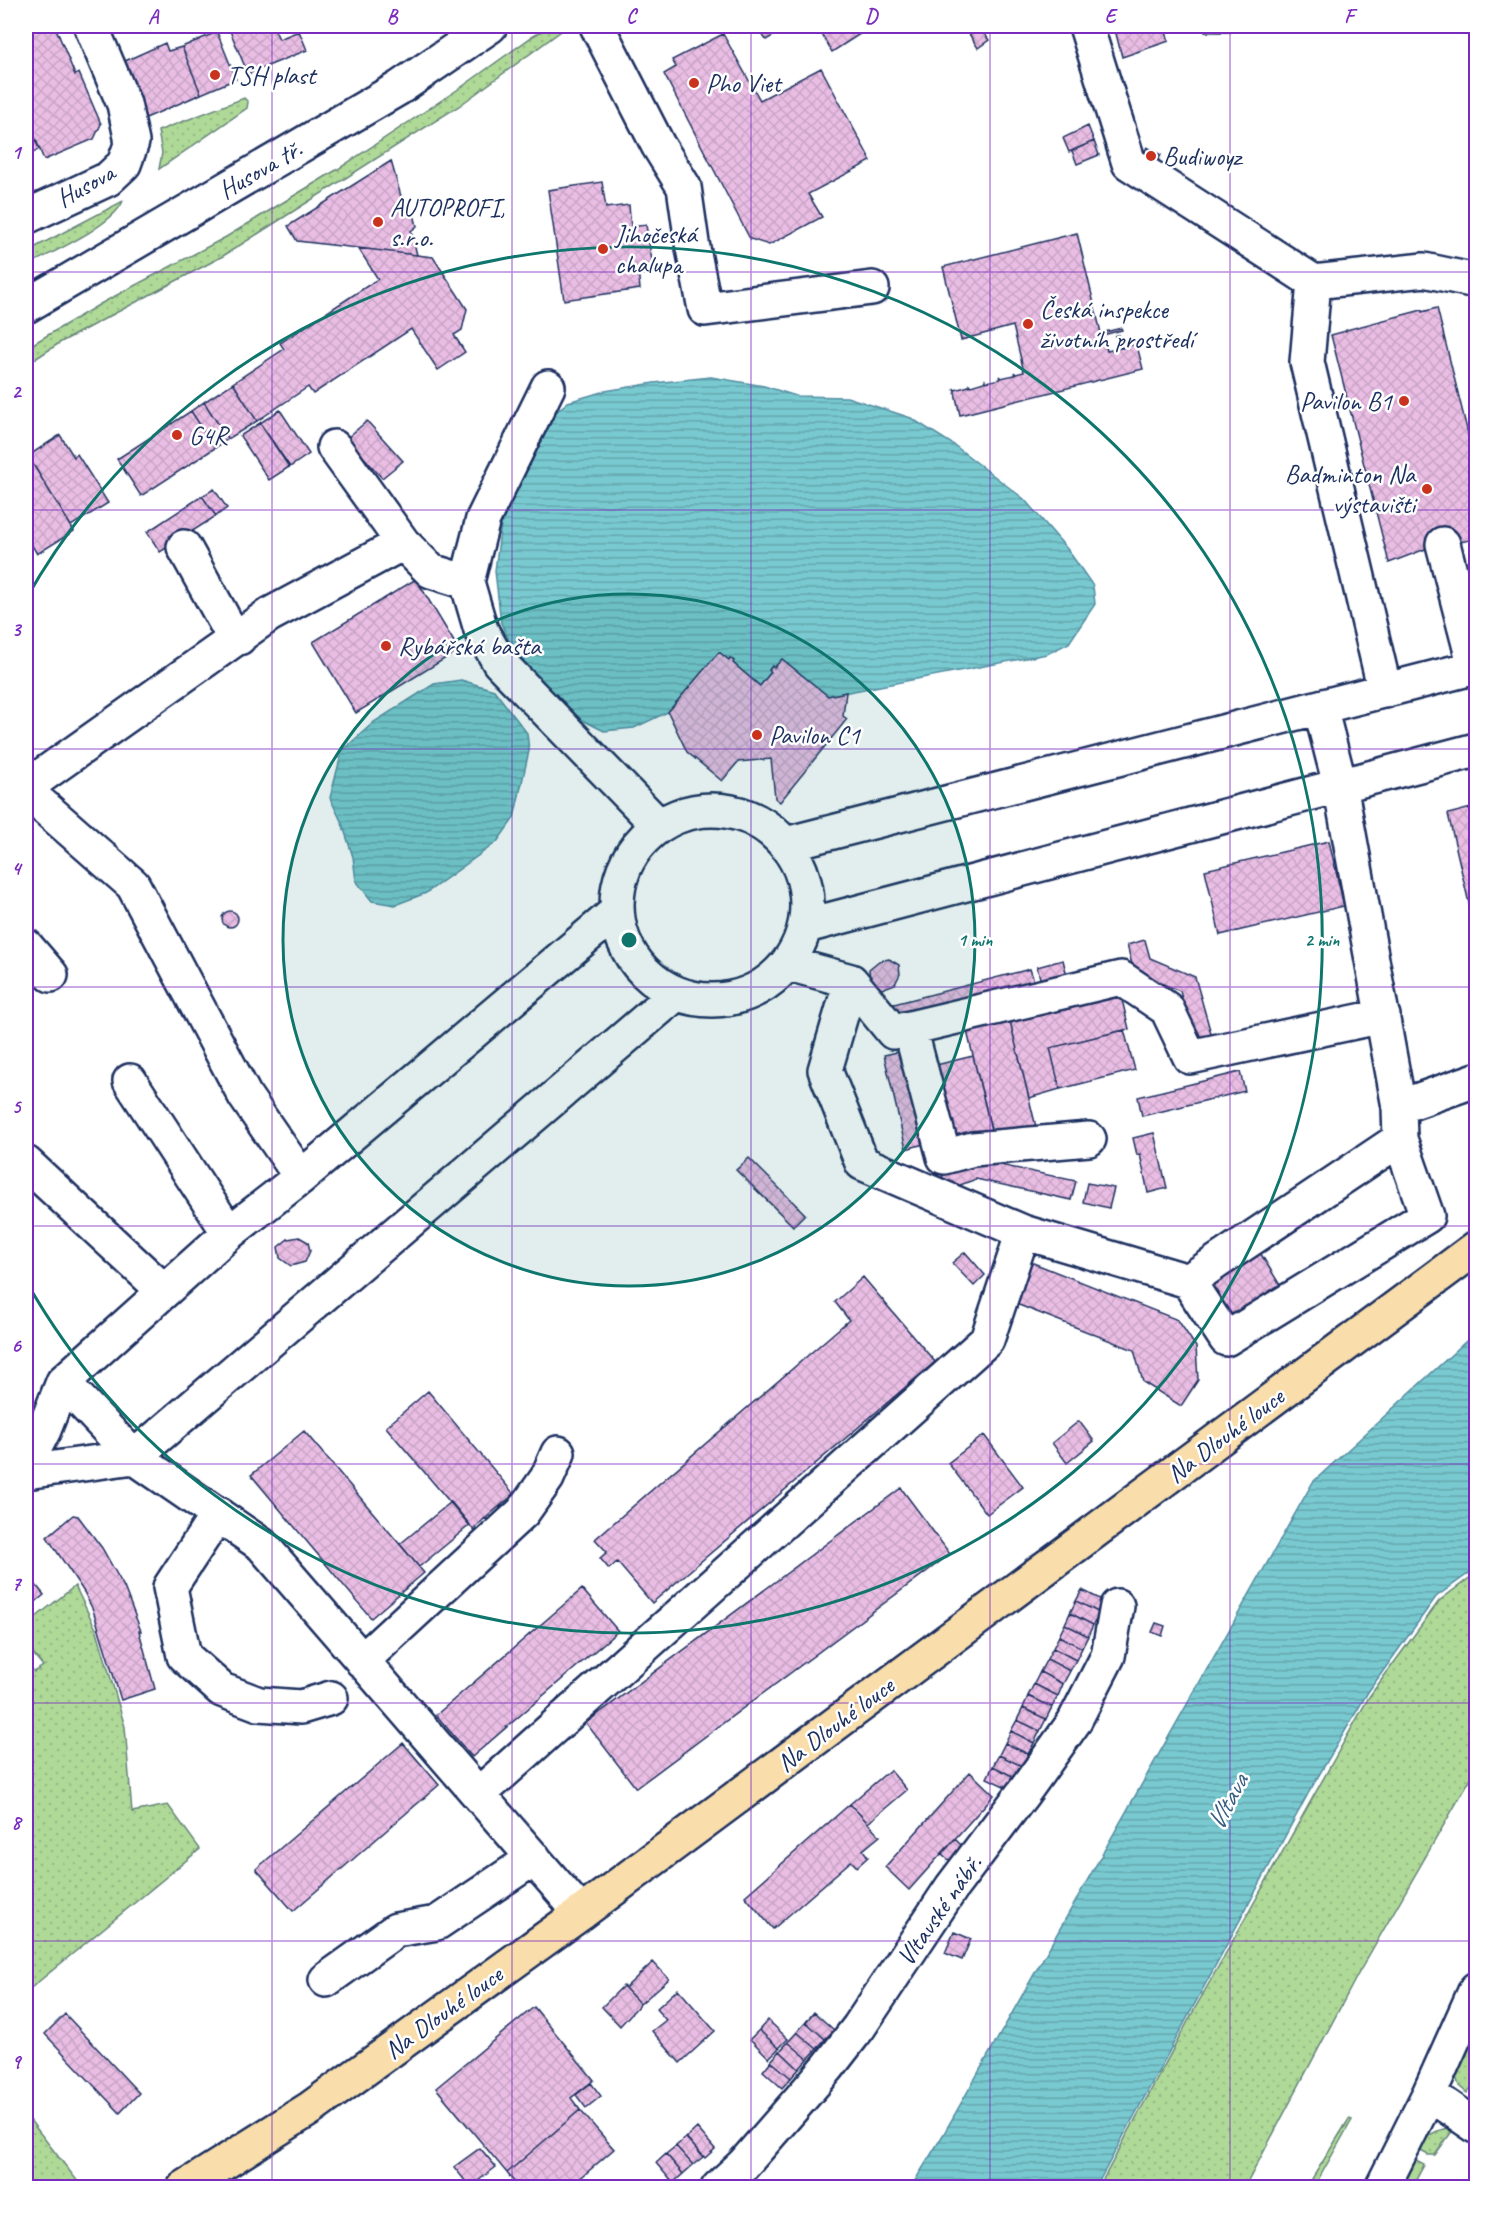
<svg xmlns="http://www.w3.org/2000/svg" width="1502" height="2213" viewBox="0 0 1502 2213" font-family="Caveat,sans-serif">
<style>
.grass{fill:url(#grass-dots);stroke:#65847a;stroke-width:1.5}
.water{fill:url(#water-rules);stroke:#538ca2;stroke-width:1.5}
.building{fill:url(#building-cross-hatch);stroke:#1b2f5e;stroke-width:1.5}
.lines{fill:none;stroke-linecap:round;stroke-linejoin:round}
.minor-casing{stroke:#1b2f5e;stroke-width:38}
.major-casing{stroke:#1b2f5e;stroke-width:38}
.minor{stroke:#fff;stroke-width:33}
.major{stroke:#f9deab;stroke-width:33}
.grid{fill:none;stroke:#7b2cbf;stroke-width:1.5;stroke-opacity:0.55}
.ring{fill:none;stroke:#0f766e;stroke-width:3}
.poi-dot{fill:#c8321e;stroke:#fff;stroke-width:2}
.labels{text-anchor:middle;stroke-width:5;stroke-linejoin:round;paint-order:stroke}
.poi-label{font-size:26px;fill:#1b2f5e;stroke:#fff;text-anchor:start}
.street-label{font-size:26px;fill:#1b2f5e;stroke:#fff}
.water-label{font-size:27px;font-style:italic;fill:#375e80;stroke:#fff}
.centre{fill:#0f766e;stroke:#fff;stroke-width:3}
.ring-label{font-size:18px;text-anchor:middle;font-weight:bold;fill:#0f766e;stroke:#fff;stroke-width:5;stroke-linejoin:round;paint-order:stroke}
.neatline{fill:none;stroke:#7b2cbf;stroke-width:2}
.grid-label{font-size:20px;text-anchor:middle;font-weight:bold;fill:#7b2cbf}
</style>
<defs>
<pattern id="grass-dots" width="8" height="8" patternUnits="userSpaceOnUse" patternTransform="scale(1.5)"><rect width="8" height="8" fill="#afd997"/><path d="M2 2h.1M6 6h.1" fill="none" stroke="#96bb85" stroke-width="1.8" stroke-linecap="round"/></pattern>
<pattern id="water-rules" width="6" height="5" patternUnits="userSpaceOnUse" patternTransform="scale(1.5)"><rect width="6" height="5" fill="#79cad0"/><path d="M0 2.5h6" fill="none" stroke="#62a4ac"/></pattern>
<pattern id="building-cross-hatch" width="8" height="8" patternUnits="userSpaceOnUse" patternTransform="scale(1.5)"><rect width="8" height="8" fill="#eabee4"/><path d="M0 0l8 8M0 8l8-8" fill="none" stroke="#c8a4c6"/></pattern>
</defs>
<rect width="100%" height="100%" fill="#fff"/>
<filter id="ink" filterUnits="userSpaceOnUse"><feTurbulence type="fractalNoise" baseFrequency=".0167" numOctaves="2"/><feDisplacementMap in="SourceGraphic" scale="12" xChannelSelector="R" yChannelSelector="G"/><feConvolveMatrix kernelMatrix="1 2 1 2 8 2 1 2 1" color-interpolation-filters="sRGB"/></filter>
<g filter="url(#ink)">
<path class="grass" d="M550,26H568L459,106L223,256L61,342L26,365V348L102,303L226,237L338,169L463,86L533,36Z
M244,98L248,102L247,108L159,169L162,153L158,131Z
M123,201C113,226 50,253 26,266V252Z
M1476,1573V1769L1357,1976L1245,2187H1099L1194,2010L1369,1697L1439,1601Z
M75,1586L97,1631L125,1727L132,1812L168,1805L200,1849L26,1992V1661L34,1672L43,1666L26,1645V1625Z
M1476,2014V2082L1467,2093L1459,2086L1454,2070Z
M26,2115L82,2187H26Z
M1349,2119L1352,2120L1314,2187H1307Z
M1449,2128L1453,2130L1435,2155H1428L1417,2149C1424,2137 1435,2130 1449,2128Z
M1412,2159L1424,2165L1412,2187L1397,2188Z"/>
<path class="water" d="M711,377L764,386L796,396L847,397L911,418L954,445L1024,499L1068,550L1093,586L1095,604L1069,643L1047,654L828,696L782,659L774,668L772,667L769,670L771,672L760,686L733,663L734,661L730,658L729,660L719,652L668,712L634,728L604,731L576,717L518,660L501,623L495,571L502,516L538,427L568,402L605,391L654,383Z
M461,680L494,690L527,733L529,751L514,818L497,842L426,893L395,905L372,901L356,881L353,857L342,823L330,798L342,751L374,722L434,684Z
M1476,1332V1568L1436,1597L1368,1692L1309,1792L1096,2187H911L943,2135L1313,1482Z"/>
<path class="building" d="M26,26H55L75,75L79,73L101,124L94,139L44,160L26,115Z
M228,26H273L279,39L299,31L307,50L248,74Z
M757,26H790L766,40Z
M817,26H863L866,30L832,52Z
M964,26H979L989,40L978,48Z
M1114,26H1164L1169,41L1122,57Z
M1205,26H1231V32H1205Z
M217,32L236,79L201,94L182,47Z
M723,34L760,100L821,68L871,161L808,194L822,217L769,245L750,239L664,74L676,67L672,60Z
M165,43L168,51L182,47L201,94L146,118L123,62Z
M26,117L39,149L26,158Z
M1088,126L1094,141L1069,152L1063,138Z
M1094,141L1099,155L1077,164L1072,151Z
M1147,147L1161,155L1155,166L1141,158Z
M391,161L406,214H414L417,226L411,231L417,255L297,241L288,226Z
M602,182L606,208L629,205L631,227L646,225L653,267L638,269L640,289L564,300L548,190Z
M1077,233L1101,333L1121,328L1122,330L1103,335L1107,351L1121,348L1118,336H1114L1119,335L1122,348L1136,344V342L1143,369L960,415L954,388L955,390L969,386V384L971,386L984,382L985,380L986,382L1000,379L999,376L1001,378L1015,375L1014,372L1016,374L1024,372L1013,326L961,340L943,267Z
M358,248L433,257L467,309L462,330L454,335L465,352L438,370L411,329L313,394L308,387L257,421L233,383L284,349L280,343L378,279Z
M1437,308L1476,466V539L1428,548L1389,563L1331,335L1346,331V330L1422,310V312Z
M233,383L257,421L228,439L204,402Z
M204,402L228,439L215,448L191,411Z
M280,410L309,454L290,467L260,423Z
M191,411L215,448L141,496L117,459Z
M367,421L403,461L382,478L347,438Z
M260,423L289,467L269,480L240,436Z
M60,435L74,457L77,454L108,503L71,526L28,456Z
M26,453L74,531L37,554L26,535Z
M214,489L227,508L216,516L202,496Z
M202,496L216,516L160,552L147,532Z
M416,579L459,650L356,713L313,642Z
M719,652L729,660L730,658L734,661L733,663L760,686L771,672L769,670L772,666L774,668L782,659L828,696L846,692L843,716L847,719L780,802L775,798L771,759L738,762L722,781L687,752L668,712Z
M1475,807H1476V933L1448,814Z
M1329,841L1344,906L1220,935L1205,870Z
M222 919a8 8 0 1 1 16 0a8 8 0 1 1-16 0Z
M1145,940L1150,958L1195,977L1214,1044L1196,1049L1180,991L1134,972L1127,945Z
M889,959L899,965L900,974L895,984L882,989L870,980L869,969L879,961Z
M1063,960L1068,979L1042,985L1037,967Z
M1030,969L1036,987L899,1023L894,1004Z
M1119,987L1129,1029L1050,1048L1060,1089L1029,1098L1008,1013Z
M1008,1013L1036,1127L993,1137L965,1023Z
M1124,1030L1135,1070L1060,1089L1050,1048Z
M902,1051L924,1144L906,1149L884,1055Z
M973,1056L991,1130L950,1140L932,1066Z
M1240,1072L1245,1091L1142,1116L1138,1097Z
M1154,1133L1167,1188L1148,1193L1140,1154L1137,1155L1133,1138Z
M749,1158L805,1214L793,1226L736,1170Z
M972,1159L1076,1181L1071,1200L976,1179L947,1190L941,1172Z
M1087,1183L1114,1188L1109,1208L1083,1202Z
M299,1237L308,1242L310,1251L305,1262L291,1266L280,1258L278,1247L288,1239Z
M1259,1251L1283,1290L1231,1323L1204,1280Z
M965,1252L985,1275L974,1286L952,1263Z
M1023,1259L1178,1320L1196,1347L1198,1380L1181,1406L1143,1382L1134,1350L1006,1300Z
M863,1277L935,1362L652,1603L617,1562L609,1569L600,1558L607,1552L595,1539L849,1320L835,1302Z
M428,1391L518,1499L517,1500L512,1496L501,1505L505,1510L504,1511L500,1506L487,1517L491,1522L490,1523L485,1518L475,1528L478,1533L477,1534L386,1427Z
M1079,1421L1094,1441L1067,1463L1052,1443Z
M304,1431L424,1573L371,1618L251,1475Z
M984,1435L1023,1487L987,1514L948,1463Z
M901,1488L950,1554L636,1788L586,1723Z
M451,1502L470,1525L419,1567L400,1544Z
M73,1515L78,1516L102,1548L124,1587L141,1631H139L155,1689L121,1700L93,1610L84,1592L47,1537Z
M27,1574L44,1595L26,1610V1576Z
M582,1589L618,1631L472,1757L436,1715Z
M1082,1590L1106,1602L1100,1613L1076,1601Z
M1076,1601L1100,1613L1093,1625L1070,1613Z
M1070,1613L1093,1625L1088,1636L1065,1624Z
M1156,1623L1165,1626L1162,1636L1152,1632Z
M1065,1624L1088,1636L1082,1648L1059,1636Z
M1059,1636L1082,1648L1076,1660L1053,1648Z
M1053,1648L1076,1660L1070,1671L1047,1659Z
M1047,1659L1070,1671L1063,1684L1040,1672Z
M1040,1672L1063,1684L1058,1696L1034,1684Z
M1034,1684L1058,1696L1052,1707L1028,1696Z
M1028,1696L1052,1707L1046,1719L1023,1708Z
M1023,1708L1046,1719L1040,1731L1017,1720Z
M1017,1720L1040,1731L1034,1743L1011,1731Z
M1011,1731L1034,1743L1028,1754L1005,1743Z
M403,1743L439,1785L293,1911L256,1869Z
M1005,1743L1028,1754L1022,1766L999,1755Z
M999,1755L1022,1766L1016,1778L993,1766Z
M993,1766L1016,1778L1010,1789L987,1778Z
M890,1770L907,1790L868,1823L850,1804Z
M970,1772L994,1795L909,1890L885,1867Z
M850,1804L880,1836L863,1850L868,1857L857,1867L851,1861L773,1929L745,1896Z
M955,1839L964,1848L951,1862L942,1854Z
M954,1932L971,1939L962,1960L945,1953Z
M653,1962L669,1979L640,2004L625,1988Z
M623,1986L640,2004L620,2026L602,2007Z
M678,1989L715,2031L680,2063L652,2031L666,2020L656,2009Z
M534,2007L594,2080L571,2098L580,2110L507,2173L436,2088Z
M814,2012L834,2030L825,2039L806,2022Z
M65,2014L139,2093L120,2113L45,2034Z
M768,2020L788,2039L779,2048L759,2030Z
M806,2022L825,2039L817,2049L797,2032Z
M759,2030L779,2048L769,2058L750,2039Z
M797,2032L817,2049L808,2059L788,2042Z
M788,2042L808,2059L799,2069L780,2051Z
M780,2051L799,2069L791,2078L771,2061Z
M771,2061L791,2078L782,2088L763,2071Z
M591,2083L601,2096L586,2108L576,2095Z
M580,2110L614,2149L569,2188H519L507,2173Z
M697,2128L715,2149L705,2158L686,2138Z
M686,2137L703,2157L693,2165L676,2146Z
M676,2146L693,2165L683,2174L666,2154Z
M480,2148L496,2167L470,2187L454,2167Z
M666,2154L683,2174L673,2183L656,2163Z"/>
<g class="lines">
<g class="minor-casing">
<path id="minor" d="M597,26L658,145L684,187L692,243L705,309L872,288
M1086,26L1129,163L1314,282
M26,217L108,179L124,164L132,142L124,104L91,26
M26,306L399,88L490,26
M334,447L403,543
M1443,544L1476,671
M184,547L227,625L239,638
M467,582L483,519L548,387
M1385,691L1307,362L1314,282L1424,270L1476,281
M26,787L269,615L403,543L431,571L467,582L481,630L499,662L659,826
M26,791L133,885L245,1096L301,1177
M617 905a95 95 0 1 1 190 0a95 95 0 1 1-190 0Z
M786,844L1476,667
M806,926L1476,750
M26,946L51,975
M789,964L851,981L893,1032L1121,978L1167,1009L1190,1057L1383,1016
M851,981L825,1070L862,1163L1023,1232
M910,1028L944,1157L973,1149L1089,1139
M130,1081L229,1233
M1399,1107L1476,1080
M26,1163L164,1291
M1188,1281L1226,1339L1427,1216L1400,1139L1399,1107L1340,785L1320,707
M63,1382L134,1457L262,1545L581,1913
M26,1465L44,1430L63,1382L229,1233L301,1177L617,911
M26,1472L134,1457L676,994
M218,1514L170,1587L184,1656L222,1690L259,1704L301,1707L331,1698
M362,1661L523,1512L547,1478L558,1453
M479,1794L987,1340L1023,1232L1188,1281L1400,1139
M326,1980L396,1930L437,1923L534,1858
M1429,2094L1476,2126
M718,2188L743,2165L828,2067L859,2027L952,1887L1024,1792L1074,1722L1108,1656L1117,1606
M1382,2188L1429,2094L1476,1989"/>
</g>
<g class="major-casing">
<path id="major" d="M184,2188L311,2108L581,1913L1476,1248"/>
</g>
<use href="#minor" class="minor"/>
<use href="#major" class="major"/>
</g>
</g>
<path class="grid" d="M272,26V2188M512,26V2188M751,26V2188M990,26V2188M1230,26V2188M26,272H1476M26,510H1476M26,749H1476M26,987H1476M26,1226H1476M26,1464H1476M26,1703H1476M26,1941H1476"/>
<circle cx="629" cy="940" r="346" fill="#0f766e" fill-opacity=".12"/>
<g class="ring">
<circle cx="629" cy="940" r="346"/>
<path d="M26 599A693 693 0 1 1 26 1281"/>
</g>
<g class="poi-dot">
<circle cx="215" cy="75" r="6"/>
<circle cx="694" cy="83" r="6"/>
<circle cx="1151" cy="156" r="6"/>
<circle cx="378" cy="222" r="6"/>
<circle cx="603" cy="249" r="6"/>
<circle cx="1028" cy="324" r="6"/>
<circle cx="1404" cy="401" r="6"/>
<circle cx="177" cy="435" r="6"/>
<circle cx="1427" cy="489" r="6"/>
<circle cx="386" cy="646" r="6"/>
<circle cx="757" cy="735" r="6"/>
</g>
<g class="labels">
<g class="poi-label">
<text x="227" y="84">TSH plast</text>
<text x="706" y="92">Pho Viet</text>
<text x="1163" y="165">Budiwoyz</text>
<text x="390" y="216">AUTOPROFI,<tspan x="390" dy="30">s.r.o.</tspan></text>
<text x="615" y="243">Jihočeská<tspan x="615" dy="30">chalupa</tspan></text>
<text x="1040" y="318">Česká inspekce<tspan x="1040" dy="30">životníh prostředí</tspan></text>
<text x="1392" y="410" text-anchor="end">Pavilon B1</text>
<text x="189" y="444">G4R</text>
<text x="1415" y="483" text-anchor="end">Badminton Na<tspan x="1415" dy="30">výstavišti</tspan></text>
<text x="398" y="655">Rybářská bašta</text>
<text x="769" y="744">Pavilon C1</text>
</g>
<g class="street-label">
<text transform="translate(260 169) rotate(-30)" y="9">Husova tř.</text>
<text transform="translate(85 185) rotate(-29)" y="9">Husova</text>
<text transform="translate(1225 1435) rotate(-37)" y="9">Na Dlouhé louce</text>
<text transform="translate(835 1724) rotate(-37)" y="9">Na Dlouhé louce</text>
<text transform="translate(939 1910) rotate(-55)" y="9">Vltavské nábř.</text>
<text transform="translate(443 2012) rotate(-36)" y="9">Na Dlouhé louce</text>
</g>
<g class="water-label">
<text transform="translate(1227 1802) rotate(-62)" y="9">Vltava</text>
</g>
</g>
<circle cx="629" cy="940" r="9" class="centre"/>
<g class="ring-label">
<text x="975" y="946">1 min</text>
<text x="1322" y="946">2 min</text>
</g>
<rect width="1502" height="2213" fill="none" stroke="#fff" stroke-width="66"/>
<rect x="33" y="33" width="1436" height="2147" class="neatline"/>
<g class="grid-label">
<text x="153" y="23">A</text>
<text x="392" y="23">B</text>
<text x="631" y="23">C</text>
<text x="871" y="23">D</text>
<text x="1110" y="23">E</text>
<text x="1349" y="23">F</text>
<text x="16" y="159">1</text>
<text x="16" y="398">2</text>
<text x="16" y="636">3</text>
<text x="16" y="875">4</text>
<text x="16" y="1113">5</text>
<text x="16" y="1352">6</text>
<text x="16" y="1590">7</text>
<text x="16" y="1829">8</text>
<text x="16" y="2068">9</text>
</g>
</svg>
